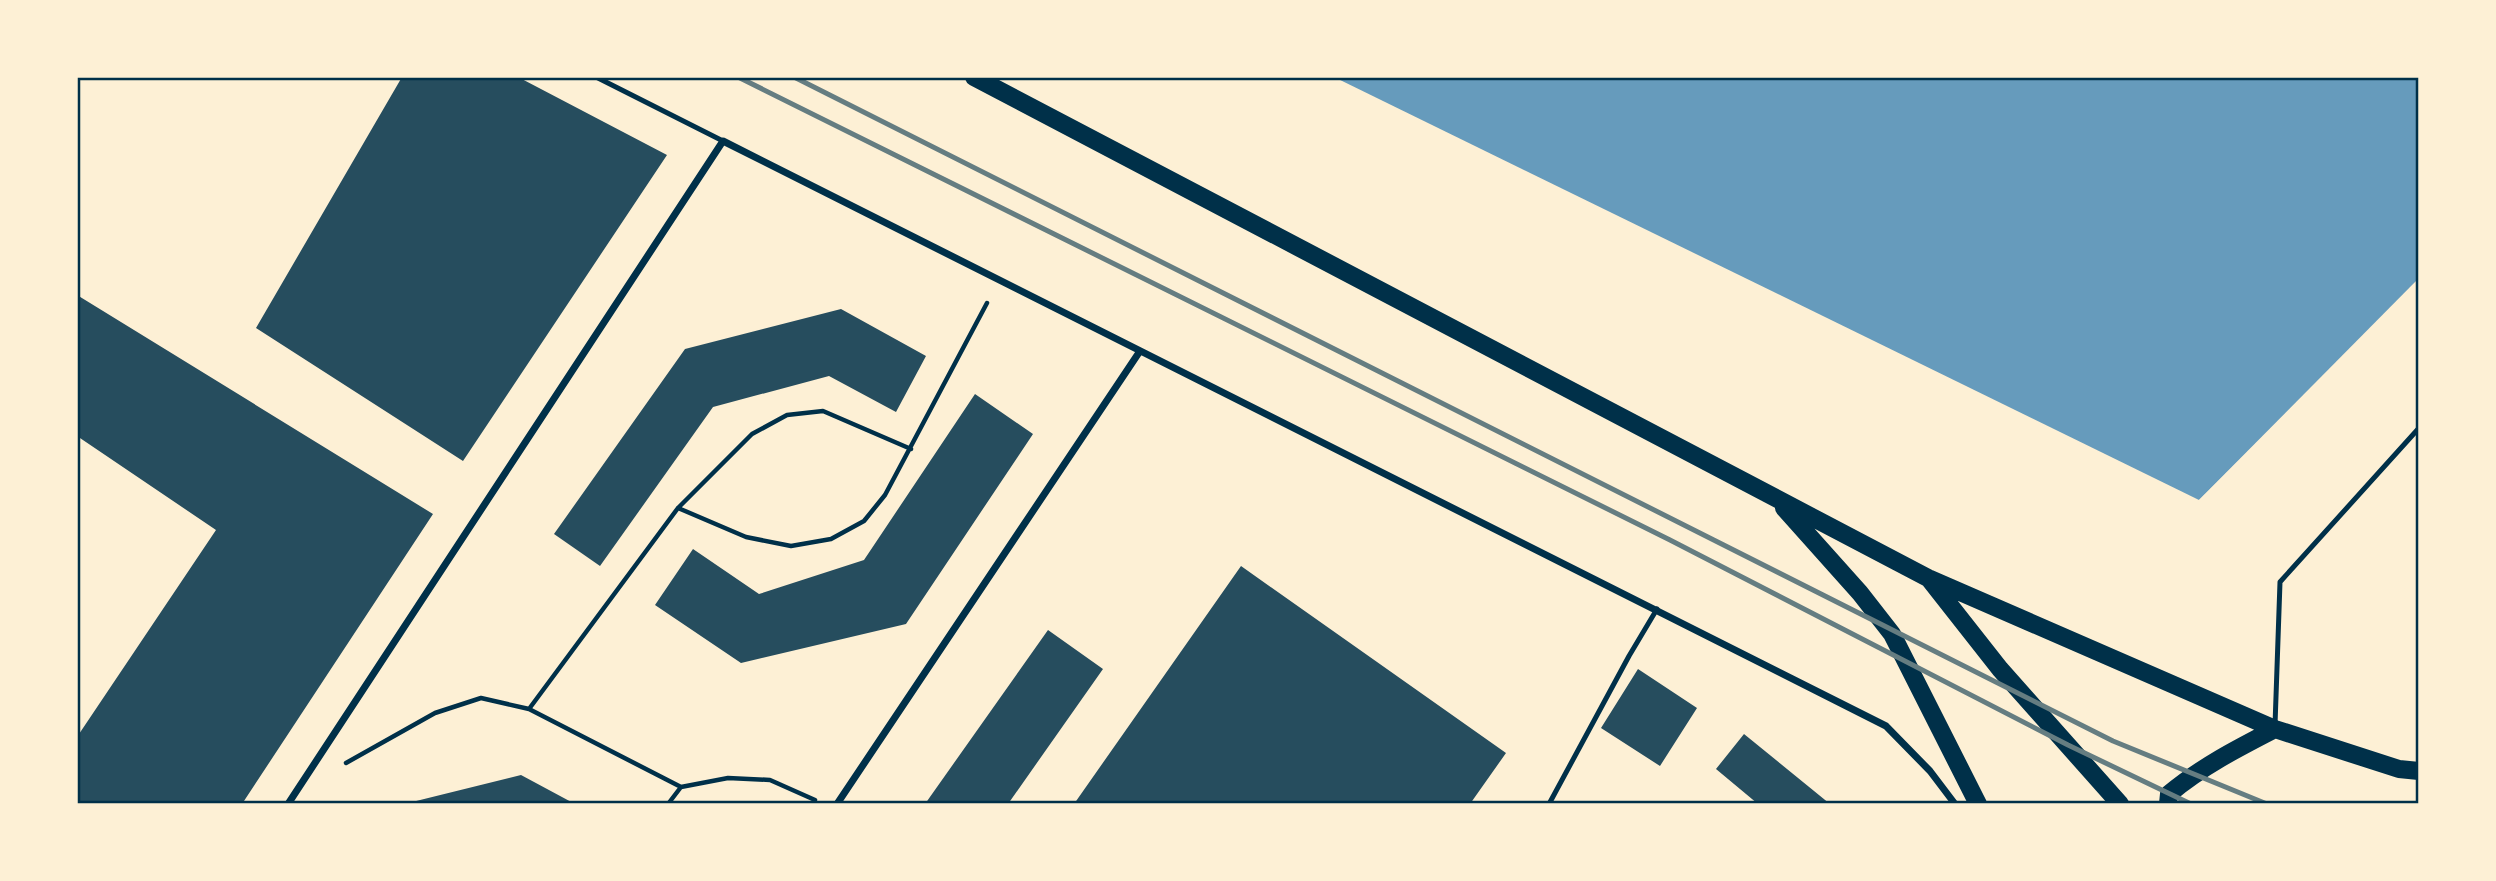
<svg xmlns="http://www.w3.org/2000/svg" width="2496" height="881" viewBox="0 0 2496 881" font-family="'Noto Sans',sans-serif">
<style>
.water{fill:#669bbc}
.pier{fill:#fdf0d5}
.building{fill:#264d5e}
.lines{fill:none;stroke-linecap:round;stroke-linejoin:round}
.path{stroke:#003049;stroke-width:4.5}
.service{stroke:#003049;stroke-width:5}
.minor{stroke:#003049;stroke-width:7}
.primary{stroke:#003049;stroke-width:18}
.rail{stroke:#657d81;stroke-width:5}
.neatline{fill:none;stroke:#003049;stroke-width:2.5}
</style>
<rect width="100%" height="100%" fill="#fdf0d5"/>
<path class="water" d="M1334,77H2419V278L2199,500Z"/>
<path class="pier" d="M2419,281V283L2201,502L2199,500Z"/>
<path class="building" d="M402,77H518L667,155L463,461L256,328Z
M77,295L433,514L242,804H77V737L216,530L77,436Z
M841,309L926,356L896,412L829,376L713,407L600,566L554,534L685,349Z
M975,394L1033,434L906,624L741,663L655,605L693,549L759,594L864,560Z
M1241,566L1506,753L1470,804H1074Z
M1048,630L1103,669L1008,804H925Z
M1638,669L1697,708L1660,766L1601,728Z
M1744,734L1830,804H1758L1716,769Z
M521,775L575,804H408V803Z"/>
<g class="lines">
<path class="path" d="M678,508L746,537L791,546L831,539L864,521L885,495L987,303
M529,709L678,508L752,434L787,415L823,411L911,449
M346,763L435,713L481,698L529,709L681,787
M668,804L681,787L728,778L770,780L815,800"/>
<path class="service" d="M596,77L723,141
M2275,725L2280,582L2419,428
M1549,804L1629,656L1657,609"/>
<path class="minor" d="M288,804L723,141L1886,726L1930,771L1955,804
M837,804L1140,351"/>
<path class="primary" d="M974,77L1928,578L2275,729L2399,769L2419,771
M1784,508L1860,593L1892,634L1978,804
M1930,580L2000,669L2120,804
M2168,804L2169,794C2201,767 2238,748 2275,729"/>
<path class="rail" d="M738,77L1670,540L2068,745L2191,804
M794,77L2113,741L2267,804"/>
</g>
<rect width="2496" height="881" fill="none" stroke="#fdf0d5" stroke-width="158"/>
<rect x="79" y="79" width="2338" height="723" class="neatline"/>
</svg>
